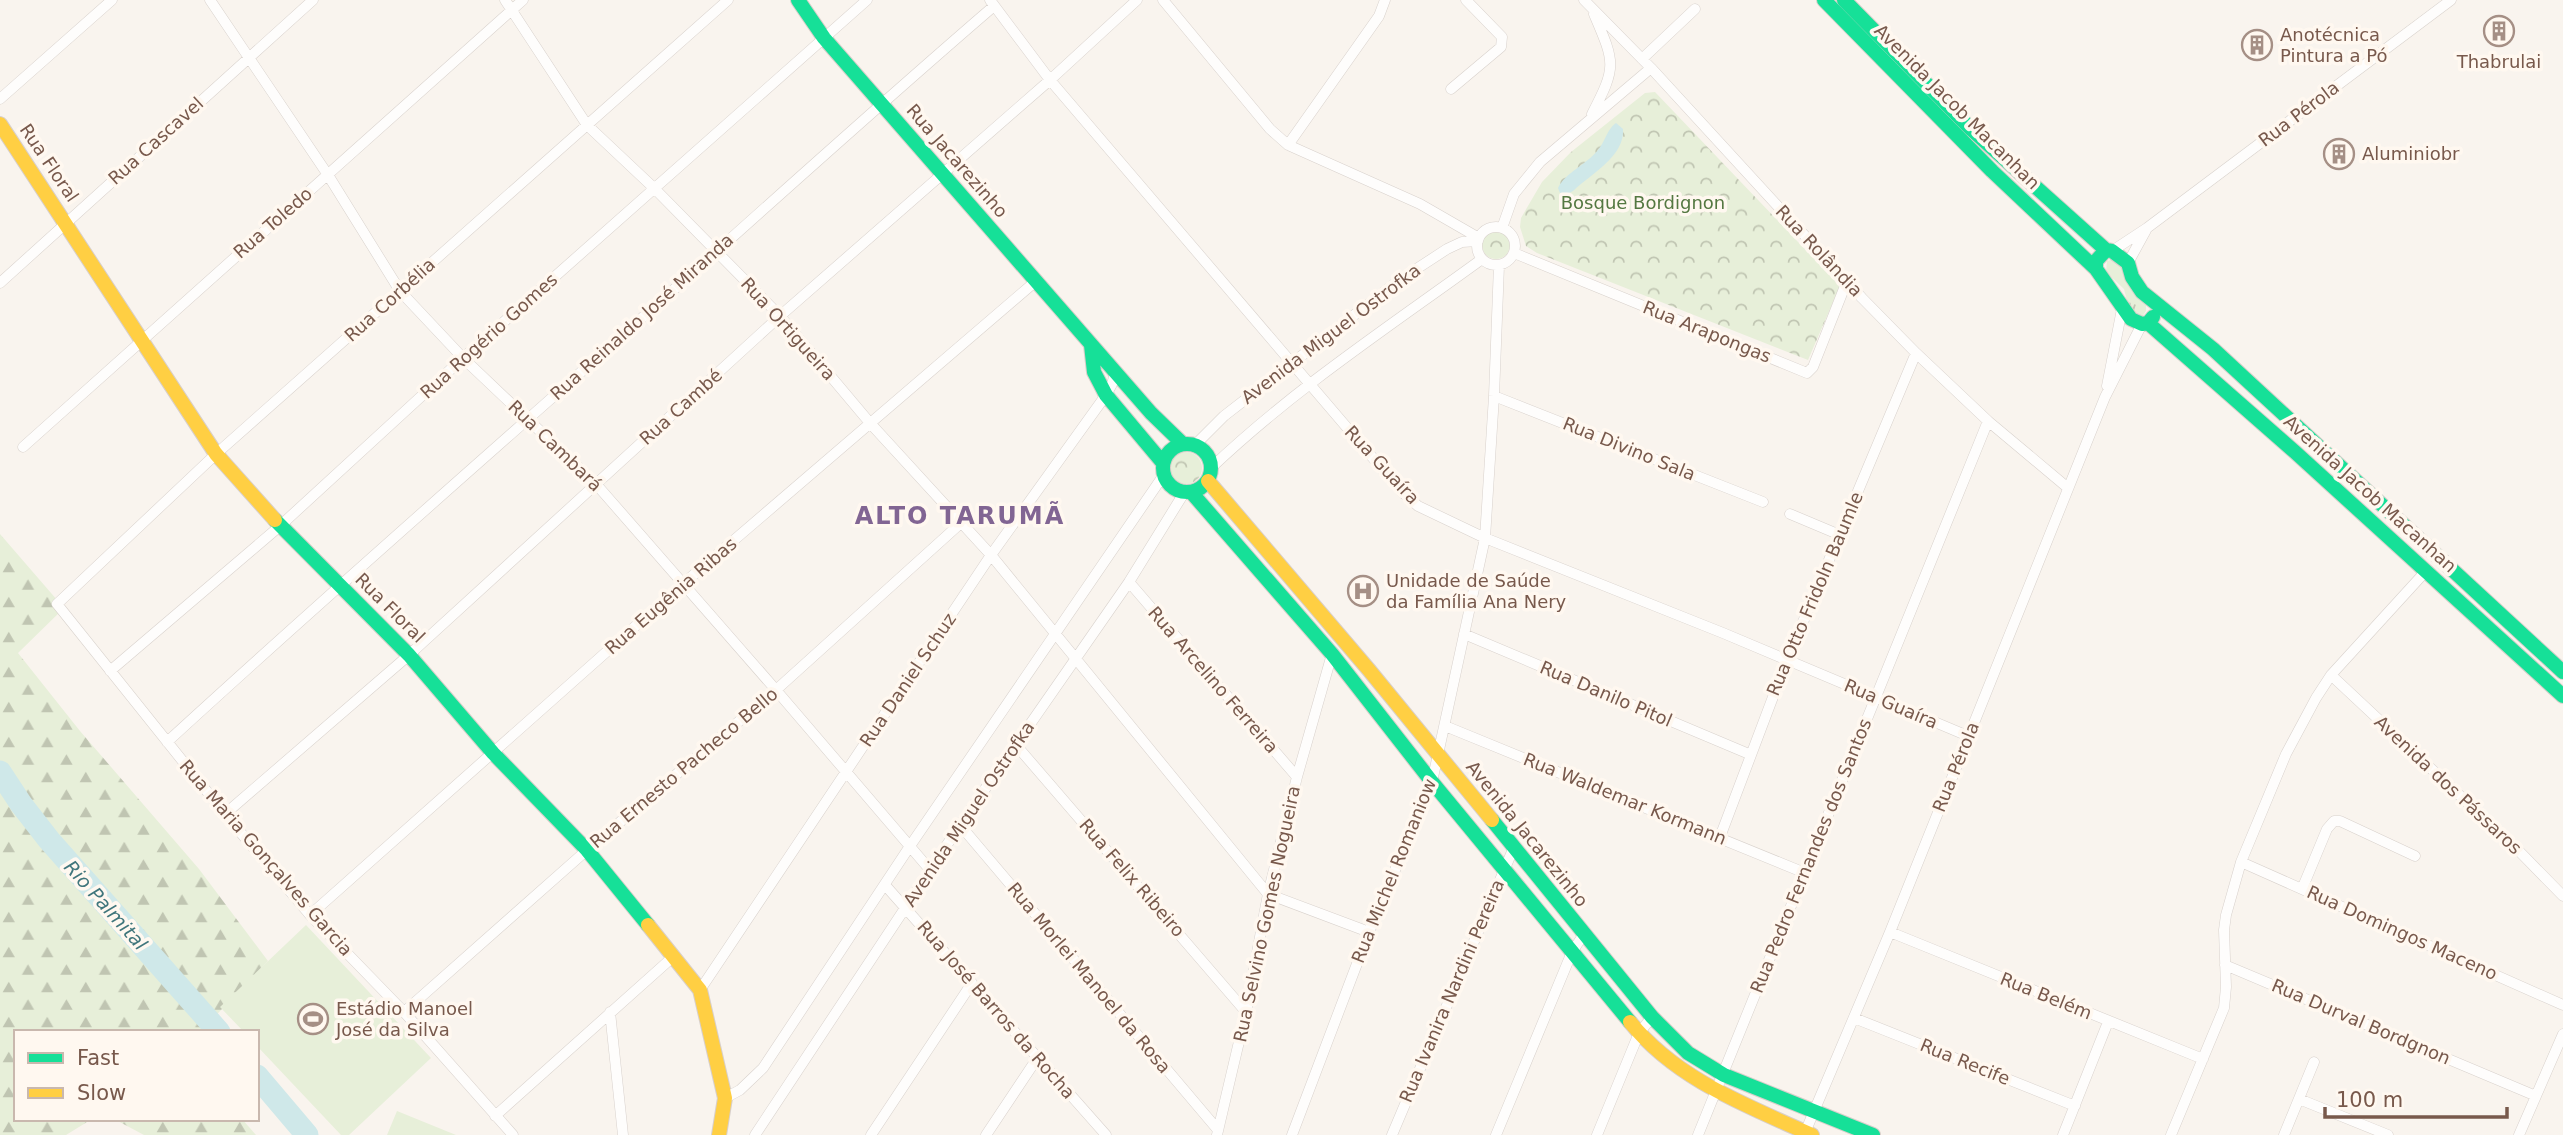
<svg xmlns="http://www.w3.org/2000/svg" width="2563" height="1135" viewBox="0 0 2563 1135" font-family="'DejaVu Sans',sans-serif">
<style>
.grass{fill:url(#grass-tufts)}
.forest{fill:url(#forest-firs)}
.park{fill:url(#park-crowns)}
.pitch{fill:#e7efd9}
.water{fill:#cfe8e9}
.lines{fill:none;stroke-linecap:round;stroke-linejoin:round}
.river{stroke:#cfe8e9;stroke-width:23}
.street-casing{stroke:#d8d1cc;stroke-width:11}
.fast-casing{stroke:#d8cfca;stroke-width:16}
.slow-casing{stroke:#d8cfca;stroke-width:16}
.street{stroke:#fefdfc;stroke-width:10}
.fast{stroke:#16e098;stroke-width:14}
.slow{stroke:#ffcf43;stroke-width:14}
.labels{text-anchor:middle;stroke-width:7;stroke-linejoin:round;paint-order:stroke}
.poi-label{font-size:18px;fill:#78594c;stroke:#fff8f0;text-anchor:start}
.street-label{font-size:18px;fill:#78594c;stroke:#fff8f0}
.park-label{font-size:18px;fill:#547841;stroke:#fff8f0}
.water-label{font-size:19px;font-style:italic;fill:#40767c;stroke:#fff8f0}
.district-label{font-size:24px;font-weight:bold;letter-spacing:2px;fill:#816593;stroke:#fff8f0}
</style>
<defs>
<pattern id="grass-tufts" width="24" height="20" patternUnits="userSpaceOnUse" patternTransform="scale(1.75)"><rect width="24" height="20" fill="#e7efd9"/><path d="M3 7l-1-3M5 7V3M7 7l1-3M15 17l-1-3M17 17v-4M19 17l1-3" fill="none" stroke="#c0c5b2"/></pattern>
<pattern id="forest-firs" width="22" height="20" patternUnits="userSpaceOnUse" patternTransform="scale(1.75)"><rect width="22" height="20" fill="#e7efd9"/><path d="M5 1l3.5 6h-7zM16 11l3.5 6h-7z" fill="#c0c5b2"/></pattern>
<pattern id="park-crowns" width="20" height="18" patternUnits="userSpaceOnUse" patternTransform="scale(1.75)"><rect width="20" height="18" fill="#e7efd9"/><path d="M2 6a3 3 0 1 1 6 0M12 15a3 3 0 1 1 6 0" fill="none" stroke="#c0c5b2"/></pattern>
</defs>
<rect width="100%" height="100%" fill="#f9f4ee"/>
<path class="grass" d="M2114,259L2122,265C2126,283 2134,291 2146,305V311L2142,317H2136L2129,309L2124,289L2106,272L2107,261Z"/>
<path class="forest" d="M0,534L64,608L18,653L80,731L199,869L268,961L200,1032H16V1119H92L66,1135H0Z
M114,1119H242L256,1135H144Z"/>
<path class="park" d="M1655,92L1840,286L1808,360L1537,253L1526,246L1520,227L1521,218L1542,182L1571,152L1645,93Z
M1482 245a14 14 0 1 1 28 0a14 14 0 1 1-28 0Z
M1170 468a16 16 0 1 1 32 0a16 16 0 1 1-32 0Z"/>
<path class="pitch" d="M306,925L431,1058L349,1135H341L257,1046V1032H244L220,1007Z
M397,1111L456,1135H387Z"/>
<path class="water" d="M1616,123L1623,129C1625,156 1591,174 1573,191L1567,194L1560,193L1558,188C1566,172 1586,165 1598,150C1605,142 1607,129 1616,123Z"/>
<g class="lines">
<path class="river" d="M0,772L21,804L49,840L219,1032
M257,1076L307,1135"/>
<g class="street-casing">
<path id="street" d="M210,0L328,175L400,291L463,358L596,484L776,690L931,871
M505,0L587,125L655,189L780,316L870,423L991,555L1268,894L1369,932
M990,0L1050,80L1402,492L1418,506L1485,538L1723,633L1968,736
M1163,0L1270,129L1288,145L1420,204L1479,238
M1584,0L1651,68L1862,298L1916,353L1988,421L2068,488
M1642,59L1695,9
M1451,89L1501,47L1502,37L1466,0
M0,99L112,0
M1592,114C1617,66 1615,63 1594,14
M1288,145L1379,16L1385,0
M1477 246a19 19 0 1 1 38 0a19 19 0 1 1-38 0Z
M1502,228L1514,194L1540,162L1651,68
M2112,251L2147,228L2451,0
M1514,253L1807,373L1813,367L1847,281
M2128,263L2146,230
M0,283L313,0
M2107,386L2122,309
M1494,396L1763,502
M1195,445L1224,416L1398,281L1447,249L1462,242L1478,241
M23,447L523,0
M1211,468C1294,389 1390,326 1482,259
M1790,514L1840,535
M1129,582L1297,777
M1464,634L1749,754
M110,671L280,526L463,358L867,0
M2331,675L2517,849L2563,896
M1445,726L1805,873
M167,742C314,607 465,475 615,342C741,230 866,116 994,6
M1016,745L1246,1012
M225,814L409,655L780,316L1050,80L1137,0
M960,825L1218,1130
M1720,837L1787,660L1916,353
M2241,862L2563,1005
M885,885L1106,1135
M2302,889L2327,829L2334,821H2340L2415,856
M310,915L684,583L1036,281
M1890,932L2203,1059
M2225,965L2536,1096
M700,990L991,555L1106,395L1112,384L1116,371
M404,1012L587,850L776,690L962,522
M610,1012L623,1135
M1854,1018L2075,1106
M725,1098L740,1090L763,1068L910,846L1163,476
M2299,1099L2388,1135
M495,1116L674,956
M513,1135L404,1012L310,915L225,814L57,604L216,454L728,0
M755,1135L960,825L1129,582L1184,493
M871,1135L972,983
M986,1135L1038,1057
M1217,1135L1246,1012L1268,894L1297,777L1332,654
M1292,1135L1369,932L1432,782L1485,538L1494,396L1499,265
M1392,1135L1514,847
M1496,1135L1572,952L1584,934
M1597,1135L1639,1033L1652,1017
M1698,1135L1988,421
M1804,1135L1890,932L2105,397L2142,324
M2063,1135L2108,1022
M2171,1135L2224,1008L2226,987L2224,930L2226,915L2241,862L2286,754L2316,698L2331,675L2426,571
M2284,1135L2314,1062
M2519,1135L2563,1034"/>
</g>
<g class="fast-casing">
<path id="fast" d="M798,0L824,38L1151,413L1183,444
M1824,0L1992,171L2096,269L2131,319L2142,324L2148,323L2153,317
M1844,0L1971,129L2106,250
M2096,269V261L2106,250L2112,251L2128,263L2132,277L2142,292L2213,349L2563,672
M2148,323L2295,452L2563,696
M1091,345L1094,372L1106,395L1163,463
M1163 468a24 24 0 1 1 48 0a24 24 0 1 1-48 0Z
M1191,492L1332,654L1432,782L1630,1022
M275,520L409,655L493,753L587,850L648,925
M1492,820L1652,1017L1688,1053L1724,1075L1873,1135"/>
</g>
<g class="slow-casing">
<path id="slow" d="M0,124L216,454L275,520
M1208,481L1369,670L1492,820
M648,925L700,990L725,1098L719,1135
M1630,1022C1677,1080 1746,1105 1812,1135"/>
</g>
<use href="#street" class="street"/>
<use href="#fast" class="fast"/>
<use href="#slow" class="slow"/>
</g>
<defs>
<g id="building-ring" transform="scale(1.575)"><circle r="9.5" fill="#fff8f0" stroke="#a58f85" stroke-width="1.5"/><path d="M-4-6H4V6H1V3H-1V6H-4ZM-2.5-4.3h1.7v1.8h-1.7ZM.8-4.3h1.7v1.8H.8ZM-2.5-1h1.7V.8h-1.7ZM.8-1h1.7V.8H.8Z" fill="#a58f85"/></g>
<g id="hospital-ring" transform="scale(1.575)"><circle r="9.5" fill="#fff8f0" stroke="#a58f85" stroke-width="1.5"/><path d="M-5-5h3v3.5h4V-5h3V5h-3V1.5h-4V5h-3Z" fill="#a58f85"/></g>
<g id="stadium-ring" transform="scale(1.575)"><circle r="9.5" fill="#fff8f0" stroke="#a58f85" stroke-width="1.5"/><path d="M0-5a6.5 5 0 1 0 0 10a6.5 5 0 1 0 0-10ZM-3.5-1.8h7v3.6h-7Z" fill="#a58f85"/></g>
</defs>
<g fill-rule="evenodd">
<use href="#building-ring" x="2499" y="31"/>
<use href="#building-ring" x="2257" y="45"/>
<use href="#building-ring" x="2339" y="154"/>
<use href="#hospital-ring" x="1363" y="591"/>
<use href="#stadium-ring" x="313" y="1019"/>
</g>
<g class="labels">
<g class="poi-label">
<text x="2280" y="41">Anotécnica<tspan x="2280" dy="21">Pintura a Pó</tspan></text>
<text x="2499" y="68" text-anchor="middle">Thabrulai</text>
<text x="2362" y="160">Aluminiobr</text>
<text x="1386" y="587">Unidade de Saúde<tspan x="1386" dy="21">da Família Ana Nery</tspan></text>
<text x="336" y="1015">Estádio Manoel<tspan x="336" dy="21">José da Silva</tspan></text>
</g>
<g class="street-label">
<text transform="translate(1957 107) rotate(45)" y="6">Avenida Jacob Macanhan</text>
<text transform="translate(2299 114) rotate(-37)" y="6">Rua Pérola</text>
<text transform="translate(156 141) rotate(-42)" y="6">Rua Cascavel</text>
<text transform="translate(957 161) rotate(49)" y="6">Rua Jacarezinho</text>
<text transform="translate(49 163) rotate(56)" y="6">Rua Floral</text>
<text transform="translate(273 223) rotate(-41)" y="6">Rua Toledo</text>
<text transform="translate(1819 251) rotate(47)" y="6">Rua Rolândia</text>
<text transform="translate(390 300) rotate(-42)" y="6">Rua Corbélia</text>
<text transform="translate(642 317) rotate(-42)" y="6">Rua Reinaldo José Miranda</text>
<text transform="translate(788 329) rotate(48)" y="6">Rua Ortigueira</text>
<text transform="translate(1707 332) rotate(22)" y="6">Rua Arapongas</text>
<text transform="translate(1331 334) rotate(-37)" y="6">Avenida Miguel Ostrofka</text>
<text transform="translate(489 336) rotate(-42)" y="6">Rua Rogério Gomes</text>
<text transform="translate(681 407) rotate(-42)" y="6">Rua Cambé</text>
<text transform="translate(555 446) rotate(44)" y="6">Rua Cambará</text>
<text transform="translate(1629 449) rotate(22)" y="6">Rua Divino Sala</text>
<text transform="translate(1382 465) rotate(47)" y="6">Rua Guaíra</text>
<text transform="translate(2370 494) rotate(42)" y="6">Avenida Jacob Macanhan</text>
<text transform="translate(1815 594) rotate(-67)" y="6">Rua Otto Fridoln Baumle</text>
<text transform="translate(671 596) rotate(-41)" y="6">Rua Eugênia Ribas</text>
<text transform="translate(390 608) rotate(45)" y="6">Rua Floral</text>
<text transform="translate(908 680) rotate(-56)" y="6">Rua Daniel Schuz</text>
<text transform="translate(1213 680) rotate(49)" y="6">Rua Arcelino Ferreira</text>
<text transform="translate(1606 694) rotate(23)" y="6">Rua Danilo Pitol</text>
<text transform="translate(1891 704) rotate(23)" y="6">Rua Guaíra</text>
<text transform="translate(1956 767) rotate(-68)" y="6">Rua Pérola</text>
<text transform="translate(684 768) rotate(-40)" y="6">Rua Ernesto Pacheco Bello</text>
<text transform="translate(2448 785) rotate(43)" y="6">Avenida dos Pássaros</text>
<text transform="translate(1625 799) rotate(22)" y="6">Rua Waldemar Kormann</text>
<text transform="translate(969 814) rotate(-56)" y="6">Avenida Miguel Ostrofka</text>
<text transform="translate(1527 834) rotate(51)" y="6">Avenida Jacarezinho</text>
<text transform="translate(1811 856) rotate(-68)" y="6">Rua Pedro Fernandes dos Santos</text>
<text transform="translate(266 858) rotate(49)" y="6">Rua Maria Gonçalves Garcia</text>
<text transform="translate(1394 871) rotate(-68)" y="6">Rua Michel Romaniow</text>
<text transform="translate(1132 878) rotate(49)" y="6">Rua Felix Ribeiro</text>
<text transform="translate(1267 914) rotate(-78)" y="6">Rua Selvino Gomes Nogueira</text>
<text transform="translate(2402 933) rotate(24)" y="6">Rua Domingos Maceno</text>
<text transform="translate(1089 978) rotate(50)" y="6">Rua Morlei Manoel da Rosa</text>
<text transform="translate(1452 991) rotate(-67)" y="6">Rua Ivanira Nardini Pereira</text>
<text transform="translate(2046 996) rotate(22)" y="6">Rua Belém</text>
<text transform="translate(996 1010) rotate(49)" y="6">Rua José Barros da Rocha</text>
<text transform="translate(2361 1022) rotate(23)" y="6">Rua Durval Bordgnon</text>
<text transform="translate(1965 1062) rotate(22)" y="6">Rua Recife</text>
</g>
<g class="park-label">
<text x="1643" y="209">Bosque Bordignon</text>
</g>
<g class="water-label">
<text transform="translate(106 905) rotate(48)" y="7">Rio Palmital</text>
</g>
<g class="district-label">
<text x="960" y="524">ALTO TARUMÃ</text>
</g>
</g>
<rect x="14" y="1030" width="245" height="91" fill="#fff8f0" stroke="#c9b8ae" stroke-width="2"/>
<rect x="28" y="1053" width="35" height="10" fill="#16e098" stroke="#c9b8ae" stroke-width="2"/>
<text x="77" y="1065" font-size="21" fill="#78594c">Fast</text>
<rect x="28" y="1088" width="35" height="10" fill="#ffcf43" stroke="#c9b8ae" stroke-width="2"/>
<text x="77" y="1100" font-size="21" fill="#78594c">Slow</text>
<path d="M2325 1107v10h182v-10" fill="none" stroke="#78594c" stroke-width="3.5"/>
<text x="2336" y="1107" font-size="21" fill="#78594c" stroke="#fff8f0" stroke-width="5" paint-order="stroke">100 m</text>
</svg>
